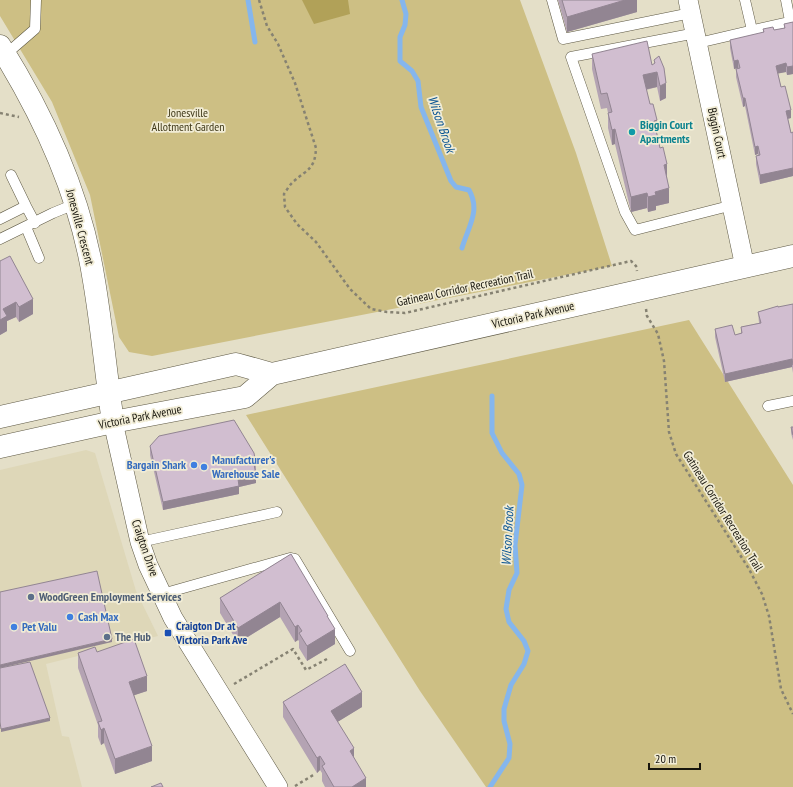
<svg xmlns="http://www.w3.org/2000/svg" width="793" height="787" viewBox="0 0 793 787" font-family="'PT Sans Narrow',sans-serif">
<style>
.built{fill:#ded7b8}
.green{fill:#cdbf84}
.forest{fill:#b1a158}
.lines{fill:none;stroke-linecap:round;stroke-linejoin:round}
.stream{stroke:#85b6ed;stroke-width:5}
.service-casing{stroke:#5e5945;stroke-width:11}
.minor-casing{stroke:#5e5945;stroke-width:20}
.tertiary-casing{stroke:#5e5945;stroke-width:23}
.secondary-casing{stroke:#5e5945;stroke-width:23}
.path{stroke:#868272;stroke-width:2.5;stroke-dasharray:3 3;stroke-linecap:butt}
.service{stroke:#fff;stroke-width:10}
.minor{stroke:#fff;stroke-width:19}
.tertiary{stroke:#fff;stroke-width:22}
.secondary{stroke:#fff;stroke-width:22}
.wall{fill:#b4a3b3}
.shaded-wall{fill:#928592}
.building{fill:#d1bed0;stroke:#928592}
.culture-dot{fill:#0f9aa8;stroke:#f1ecd5;stroke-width:1.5}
.shop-dot{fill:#3f7fe0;stroke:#f1ecd5;stroke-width:1.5}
.service-dot{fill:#5c6f8a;stroke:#f1ecd5;stroke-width:1.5}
.transit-dot{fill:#1a4fb4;stroke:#f1ecd5;stroke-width:1.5}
.labels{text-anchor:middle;stroke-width:3.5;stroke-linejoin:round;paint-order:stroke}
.park-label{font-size:12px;fill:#3f3818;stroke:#f1ecd5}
.culture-label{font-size:12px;font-weight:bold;fill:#0d838f;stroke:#f1ecd5;text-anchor:start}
.street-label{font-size:12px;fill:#17150d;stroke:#f1ecd5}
.shop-label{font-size:12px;font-weight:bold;fill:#366cbe;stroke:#f1ecd5;text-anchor:start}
.service-label{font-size:12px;font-weight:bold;fill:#4e5e75;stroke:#f1ecd5;text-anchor:start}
.transit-label{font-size:12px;font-weight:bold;fill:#164399;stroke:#f1ecd5;text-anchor:start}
.water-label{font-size:13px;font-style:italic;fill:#045091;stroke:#f1ecd5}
</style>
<rect width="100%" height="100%" fill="#e4dfc8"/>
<path class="built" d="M86,450L95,453L136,591L158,636L46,664L62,736L69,737L82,787H0V470Z"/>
<path class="green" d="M0,0H520L576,153L612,266L152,356L129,352L119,337L90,195L52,102L0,16Z
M689,320L793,485V787H486L420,691L246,415Z"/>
<path class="forest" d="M302,0H348L350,14L314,24Z"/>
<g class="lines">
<path class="stream" d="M248,0L255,42
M402,0L406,14L405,25L400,37V61L412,71L418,81L421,107L451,181L456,187L469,190C481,211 468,227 462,248
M490,787L509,758L510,744L504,721V709L511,685L524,664L528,651L524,641L509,622L506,609L509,590L517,573L515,545L522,485L519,474L502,453L492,433V396"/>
<g class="service-casing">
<path id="service" d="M552,0L563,39L691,13
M745,0L752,30
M786,0L790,21
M696,33L571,57L625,212L635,230L733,205
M698,43L793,21
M5,55L35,29L36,0
M11,175L26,206
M0,219L26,206L35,223
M26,227L39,258
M0,239L53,213L75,204
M768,406L793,401
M140,542L277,512
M162,594L290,558L295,559L350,651"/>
</g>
<g class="minor-casing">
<path id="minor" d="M688,0L745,267
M113,422L140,542L148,565L173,618L278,787"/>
</g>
<g class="tertiary-casing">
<path id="tertiary" d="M0,46C45,118 81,197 94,281C102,328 106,375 113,422"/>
</g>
<g class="secondary-casing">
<path id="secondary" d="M0,417L236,364L272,374
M0,447L113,422L245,397L272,374L793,256"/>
</g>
<path class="path" d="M259,0L267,26L278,44L295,83L316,148C315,169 308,169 294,181C290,184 287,190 284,194L285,207L297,224L316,242L350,289L371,309L387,312L405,313L631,261L636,266L637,271
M0,113L19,117
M646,309L647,316L658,334L664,361L669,432L676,454L749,569L762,594L769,616L781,689L793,714
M234,684L293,649L306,670L327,659
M295,786L315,774"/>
<use href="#service" class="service"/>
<use href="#minor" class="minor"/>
<use href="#tertiary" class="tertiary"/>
<use href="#secondary" class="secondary"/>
</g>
<path class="wall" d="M558,0H637V12L567,32Z
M793,22V74L787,75L786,72L778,73L781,87L791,118L788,119L791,133L793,132V176L760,184L756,164V156L758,155V154L755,155L745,106L743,107L736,77V69L738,68L734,69L730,48V40L763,33V29L774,30L784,28V24Z
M592,54L652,65L654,64V60L659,56L666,98L660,101L657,87L646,90L667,177L669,203L656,206V210L648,212L647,208L631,212L615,144L612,145L608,128V113L607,108L601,109L592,69Z
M0,261L33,314L19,322L16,317L7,321V331L0,335Z
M793,304V373L792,367L725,382L715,337V329L735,335L741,333V327L759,323L758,312Z
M791,427H793V440L791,433Z
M150,446L256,464V483L239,487V494L163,510L150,455Z
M291,554L328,619L335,644L307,661L299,648V641L298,640L295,642L280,617L238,643L220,613V598Z
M97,652L147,691L134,695L152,761L115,774L104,743L101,745L98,737V725L78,668V653Z
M283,702L362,707L337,722L366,787H325L322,781V773L320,770L317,773L283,717Z"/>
<path class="shaded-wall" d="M625,0H637V12L567,32V17Z
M738,60V68L734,69V61Z
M786,63V72L776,74V66Z
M793,66V74L787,75V67Z
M657,72V87L643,90V75Z
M666,83V98L660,101V86Z
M743,98H745V106L743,107Z
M791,110V118L786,119V111Z
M657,120V135L654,121Z
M615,129V144L612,145V130Z
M758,146V154L755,155V147Z
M667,164V179L664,165Z
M793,168V176L760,184V175Z
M669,188V203L656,206V210L648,212V197L655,192Z
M647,193V208L631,212V197Z
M33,299V314L19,322V307Z
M16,302V317L7,321V331L0,335V320L3,309Z
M792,359V367L725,382V374Z
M256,475V483L239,487V494L163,510V502L238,479Z
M280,602V617L238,643V628Z
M298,625V640L295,642V627Z
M335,629V644L307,661V646Z
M112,639V642L0,668V665Z
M147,676V691L129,697V682Z
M362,692V707L331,726V711Z
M50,718V721L1,732V729Z
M104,728V743L101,745V730Z
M152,746V761L115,774V759Z
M354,748V763L350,751Z
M320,756V770L317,773V758Z
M366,778V787H352Z"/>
<path class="building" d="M562,0H625L567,17Z
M793,22V66L787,67L786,63L776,66L781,87L785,86L791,110L786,111L791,133L793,132V168L760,175L756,156L760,155L758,146L755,147L745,98H743L736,69L740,68L738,60L734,61L730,40L764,32L763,29L773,27L774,30L785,28L784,24Z
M647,41L652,65L655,63L654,60L659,56L664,68L666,83L660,86L657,72L643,75L650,104H653L657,120L654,121L660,148L663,147L667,164L664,165L669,188L655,192L656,195L648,197L647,193L631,197L615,129L612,130L608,113L612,112L607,93L601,94L592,54Z
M10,256L33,299L19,307L16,302L3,309L7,316L0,320V261Z
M793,304V365L792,359L725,374L715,329L732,325L735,335L742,333L741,327L761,323L758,312L778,306V307Z
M234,420L254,453L256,464H254L256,475L238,479L239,486L163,502L150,446L159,436Z
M791,427H793V435Z
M291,554L328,616H327L335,629L307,646L299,633L302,631L298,625L295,627L280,602L238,628L220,598Z
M97,571L112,639L0,665V592Z
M134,639L147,676L129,682L152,746L115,759L104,728L101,730L98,722L102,721L78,653L95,647L97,652Z
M30,662L50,718L1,729L0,722V668Z
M345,664L362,692L331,711L354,748L350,751L366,778L352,787H334L322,766L325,764L320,756L317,758L283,702Z
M161,783L163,787H151Z"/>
<circle class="culture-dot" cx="632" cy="132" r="4"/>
<g class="shop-dot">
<circle cx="194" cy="465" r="4"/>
<circle cx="204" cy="467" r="4"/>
<circle cx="70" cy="617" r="4"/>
<circle cx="14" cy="627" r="4"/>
</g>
<g class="service-dot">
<circle cx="31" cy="597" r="4"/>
<circle cx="107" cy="637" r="4"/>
</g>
<rect class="transit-dot" x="164" y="629" width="8" height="8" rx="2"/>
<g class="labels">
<g class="park-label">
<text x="188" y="117">Jonesville<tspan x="188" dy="14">Allotment Garden</tspan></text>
</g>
<g class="culture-label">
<text x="640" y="129">Biggin Court<tspan x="640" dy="14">Apartments</tspan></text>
</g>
<g class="street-label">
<text transform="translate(717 133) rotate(78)" y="4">Biggin Court</text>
<text transform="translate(80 227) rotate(75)" y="4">Jonesville Crescent</text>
<text transform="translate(465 288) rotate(-12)" y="4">Gatineau Corridor Recreation Trail</text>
<text transform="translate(533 315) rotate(-13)" y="4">Victoria Park Avenue</text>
<text transform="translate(140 417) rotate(-11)" y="4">Victoria Park Avenue</text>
<text transform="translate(723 511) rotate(58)" y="4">Gatineau Corridor Recreation Trail</text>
<text transform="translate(145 548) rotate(71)" y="4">Craigton Drive</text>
</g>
<g class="shop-label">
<text x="212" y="464">Manufacturer's<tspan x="212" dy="14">Warehouse Sale</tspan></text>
<text x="186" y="469" text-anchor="end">Bargain Shark</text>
<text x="78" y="621">Cash Max</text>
<text x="22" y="631">Pet Valu</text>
</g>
<g class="service-label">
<text x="39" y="601">WoodGreen Employment Services</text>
<text x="115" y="641">The Hub</text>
</g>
<g class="transit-label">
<text x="176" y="630">Craigton Dr at<tspan x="176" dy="14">Victoria Park Ave</tspan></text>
</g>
<g class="water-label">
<text transform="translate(442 124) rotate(71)" y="5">Wilson Brook</text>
<text transform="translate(507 536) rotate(-87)" y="5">Wilson Brook</text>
</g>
</g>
<path d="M649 763v6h51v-6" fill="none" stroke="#17150d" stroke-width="2"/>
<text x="655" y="763" font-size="12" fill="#17150d" stroke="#f1ecd5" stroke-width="3" paint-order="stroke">20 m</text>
</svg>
